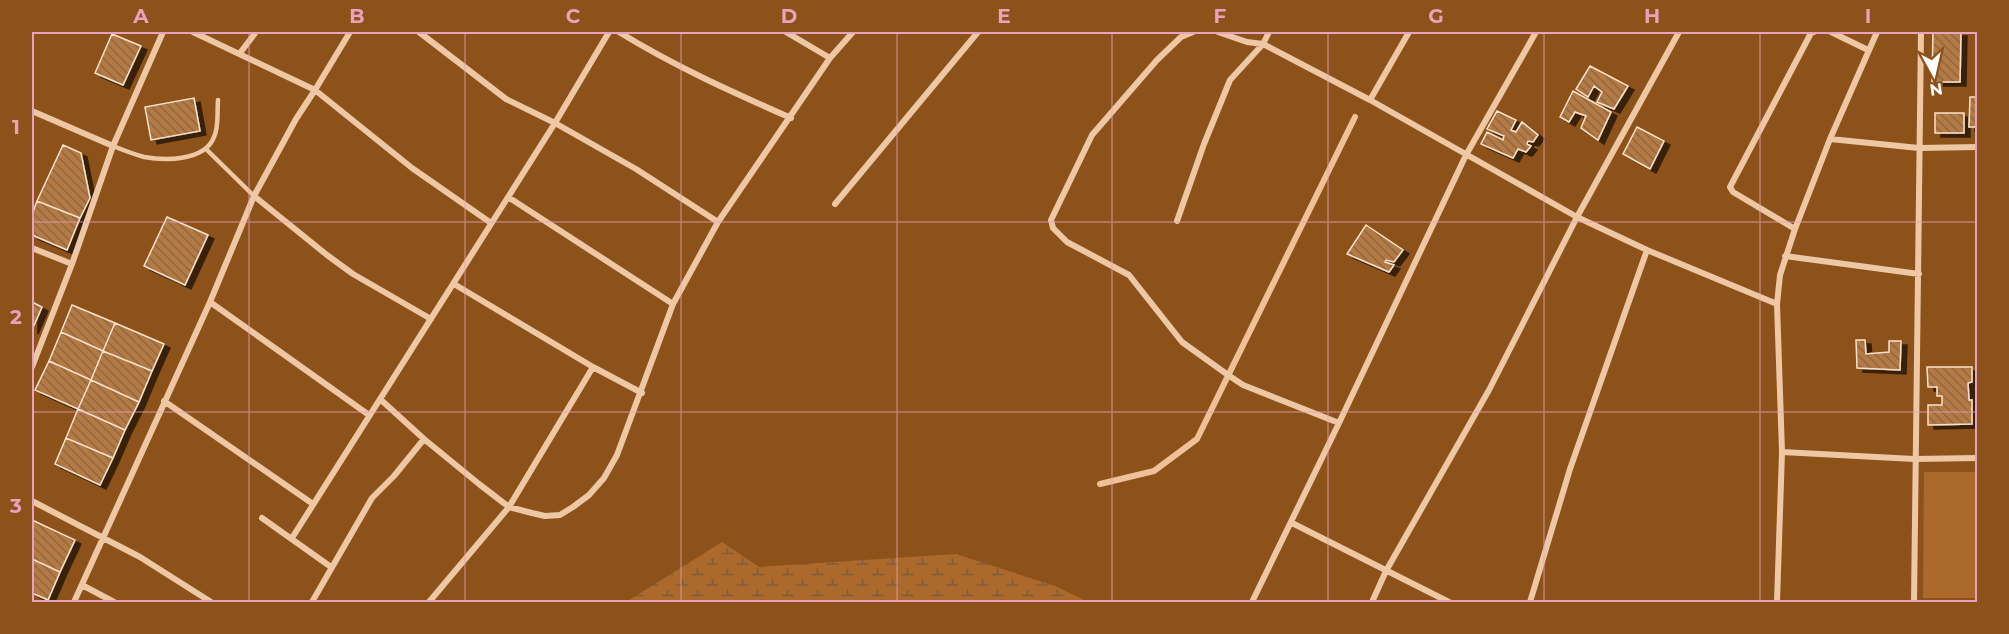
<svg xmlns="http://www.w3.org/2000/svg" width="2009" height="634" viewBox="0 0 2009 634" font-family="Montserrat,sans-serif">
<style>
.wetland{fill:url(#wetland-marsh)}
.pitch{fill:#ab692c}
.lines{fill:none;stroke-linecap:round;stroke-linejoin:round}
.stream{stroke:#f0c198;stroke-width:6}
.building{fill:url(#building-back-hatch);stroke:#fae1cb;stroke-width:1.5;filter:url(#shadow)}
.service{stroke:#eec8a5;stroke-width:4.5}
.minor{stroke:#eec8a5;stroke-width:6}
.grid{fill:none;stroke:#e7a3bd;stroke-width:1.5;stroke-opacity:0.55}
.neatline{fill:none;stroke:#e7a3bd;stroke-width:2}
.grid-label{font-size:20px;text-anchor:middle;font-weight:bold;fill:#e7a3bd}
</style>
<defs>
<pattern id="wetland-marsh" width="20" height="14" patternUnits="userSpaceOnUse" patternTransform="scale(1.5)"><rect width="20" height="14" fill="#ab692c"/><path d="M1 5h8M5 5V1M11 12h8M15 12V8" fill="none" stroke="#805c3a"/></pattern>
<pattern id="building-back-hatch" width="6" height="6" patternUnits="userSpaceOnUse" patternTransform="scale(1.5)"><rect width="6" height="6" fill="#b57942"/><path d="M-1 5l2 2M0 0l6 6M5-1l2 2" fill="none" stroke="#8b6746"/></pattern>
<filter id="shadow"><feDropShadow dx="6" dy="4" stdDeviation="0" flood-color="#0009"/></filter>
</defs>
<rect width="100%" height="100%" fill="#8d5219"/>
<path class="wetland" d="M722,542L759,567L956,554L1055,586L1088,602H626Z"/>
<path class="pitch" d="M1924,472H1977V598H1923Z"/>
<g class="lines">
<path class="stream" d="M1100,484L1154,471L1197,439L1355,117"/>
</g>
<path class="building" d="M1933,32H1961L1960,82H1932Z
M112,34L141,46L123,85L95,73Z
M1590,66L1628,86L1614,109L1597,102L1602,92L1594,86L1588,97L1576,89Z
M1573,91L1611,112L1598,140L1581,128L1586,116L1575,112L1569,122L1560,117Z
M1970,97H1978V127H1969Z
M194,98L200,131L151,140L145,107Z
M1497,111L1516,120L1511,130L1516,132L1522,122L1538,135L1533,142L1528,141L1527,144L1531,146L1526,152L1518,149L1513,158L1481,144L1487,132L1503,140L1504,136L1487,129Z
M1935,113H1964V133H1935Z
M1637,127L1664,141L1650,169L1623,154Z
M63,145L81,153L90,198L80,218L37,201Z
M37,201L80,218L67,250L32,235V215Z
M167,217L208,235L185,285L144,266Z
M1366,225L1403,250L1394,262L1386,260L1385,262L1394,265L1389,272L1347,254Z
M32,302L42,307L32,330Z
M72,305L115,323L103,351L61,332Z
M115,323L164,344L152,371L103,351Z
M61,332L103,351L91,380L49,361Z
M1856,340H1865L1866,354L1889,352V341H1901L1900,370L1857,368Z
M103,351L152,371L139,402L91,380Z
M49,361L91,380L78,409L35,390Z
M1927,367H1972V382L1968,383L1969,400H1972V424L1928,425V405H1942V396H1937V387H1928Z
M91,380L139,402L125,430L78,409Z
M78,409L125,430L113,458L66,438Z
M66,438L113,458L100,485L55,464Z
M32,520L75,540L60,572L32,559Z
M32,559L60,572L48,600L32,593Z"/>
<g class="lines">
<path class="service" d="M113,146C123,150 133,154 144,157C165,161 205,161 214,137C219,127 217,112 218,100
M207,150L254,196"/>
<path class="minor" d="M193,32L315,90L412,168L491,223
M419,32L506,99L555,123L636,169L718,222
M619,32C674,66 732,92 791,118
M786,32L830,58
M1193,32L1181,37L1157,60L1092,135L1051,220L1053,228L1067,242L1129,275L1182,342L1228,375L1243,385L1339,423
M1218,32L1247,42L1263,44L1370,100L1577,217L1647,250L1777,304
M1831,32L1868,50
M240,53L256,32
M1370,100L1409,32
M32,111L113,146
M1830,139L1919,148L1978,147
M254,196L327,255L353,274L431,319
M508,197L673,304
M835,204L978,32
M1177,221L1204,144L1230,80L1263,44L1269,32
M1795,229L1733,192L1730,187L1811,33L1814,32
M32,248L72,264
M1785,256L1919,274
M454,284L593,367L642,393
M210,302L369,415
M32,367L72,264L113,146L163,32
M380,399L424,439L479,484L509,507L532,513L545,516L560,515L573,507L589,495L604,478L617,455L673,304L718,222L830,58L853,32
M164,401L313,504
M1782,452L1914,459L1978,458
M32,501L140,557L211,602
M262,518L331,567
M1292,523L1449,602
M292,538L555,123L609,32
M82,585L114,602
M74,602L210,302L254,196L296,119L315,90L350,32
M312,602L372,498L394,476L424,439
M429,602L509,507L593,367
M1252,602L1339,423L1466,155L1536,32
M1372,602L1386,571L1489,390L1577,217L1679,32
M1530,602L1570,469L1647,250
M1777,602L1782,452L1777,304L1780,275L1795,229L1830,139L1877,32
M1914,602L1921,32"/>
</g>
<path class="grid" d="M249,32V602M465,32V602M681,32V602M897,32V602M1112,32V602M1328,32V602M1544,32V602M1760,32V602M32,222H1978M32,412H1978"/>
<rect width="2009" height="634" fill="none" stroke="#8d5219" stroke-width="66"/>
<g transform="translate(1934 75) rotate(172)" stroke="#8d5219" stroke-width="4.5" paint-order="stroke">
<path d="M0-4.5L10 22L0 15L-10 22Z" fill="#ffffff"/>
<text y="-9" font-size="16" font-weight="bold" text-anchor="middle" fill="#ffffff">N</text>
</g>
<rect x="33" y="33" width="1943" height="568" class="neatline"/>
<g class="grid-label">
<text x="141" y="23">A</text>
<text x="357" y="23">B</text>
<text x="573" y="23">C</text>
<text x="789" y="23">D</text>
<text x="1004" y="23">E</text>
<text x="1220" y="23">F</text>
<text x="1436" y="23">G</text>
<text x="1652" y="23">H</text>
<text x="1868" y="23">I</text>
<text x="16" y="134">1</text>
<text x="16" y="324">2</text>
<text x="16" y="513">3</text>
</g>
</svg>
